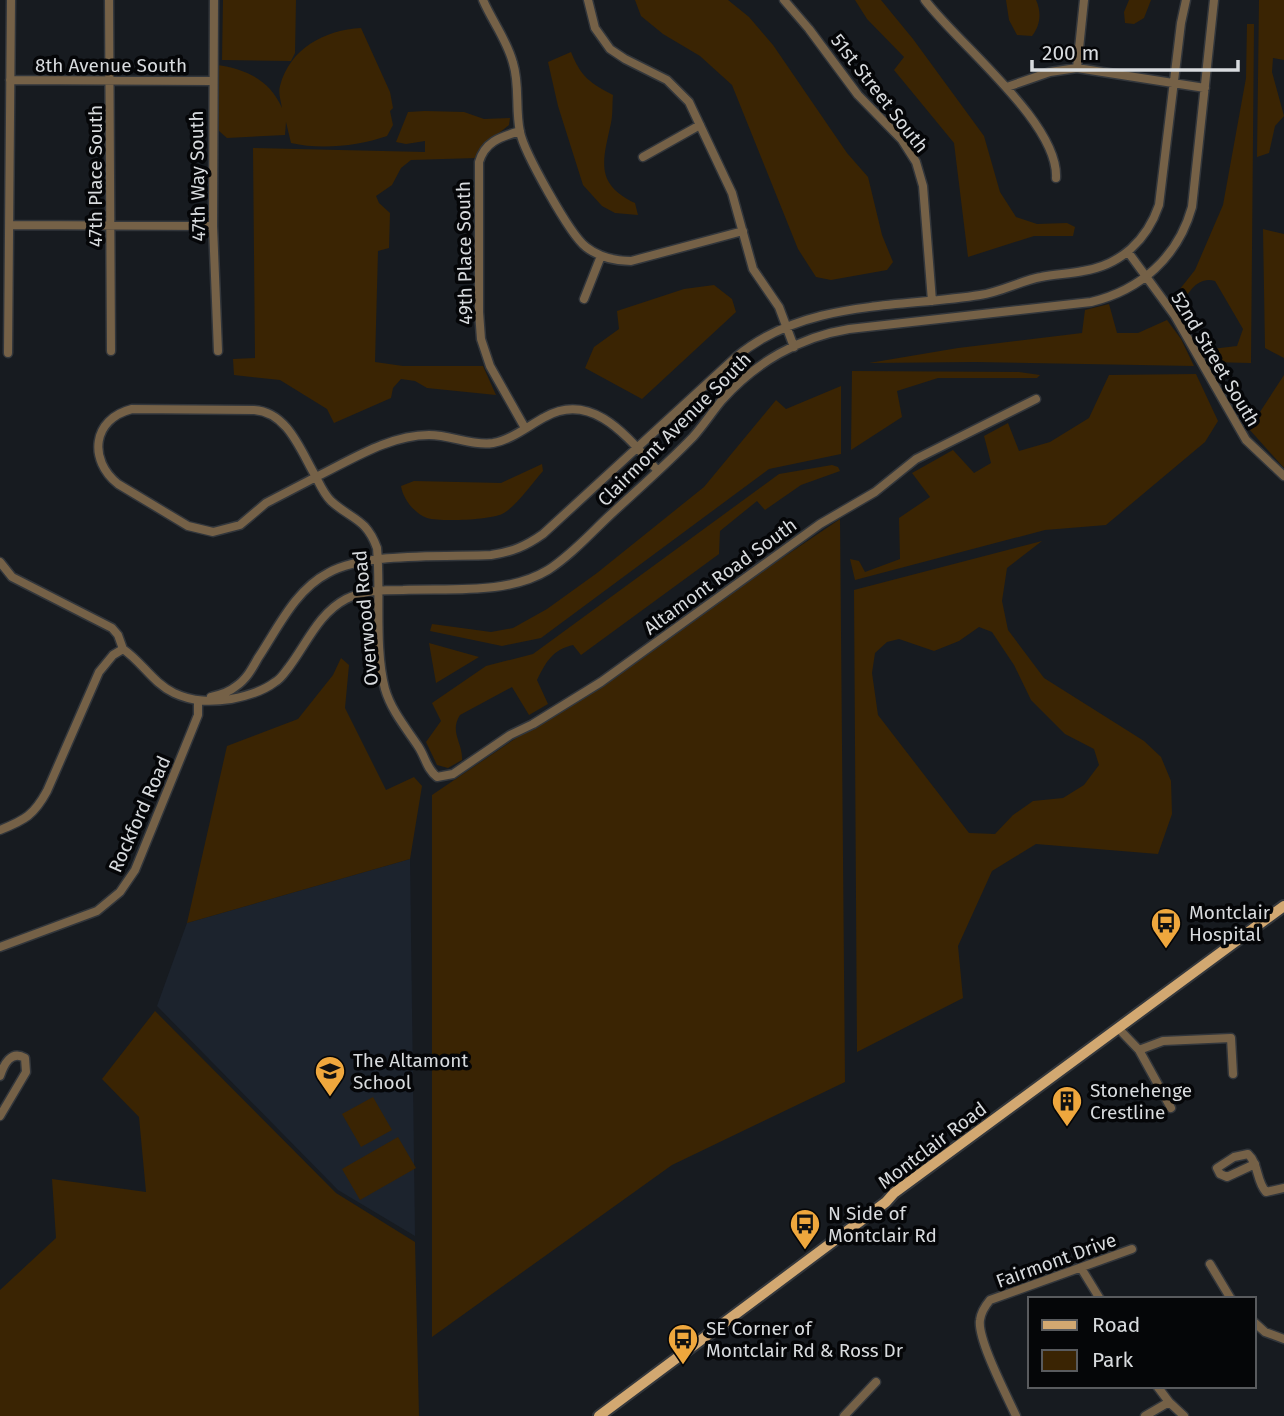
<svg xmlns="http://www.w3.org/2000/svg" width="1284" height="1416" viewBox="0 0 1284 1416" font-family="'Fira Sans',sans-serif">
<style>
.built{fill:#1c232d}
.green{fill:#3a2403;fill-rule:evenodd}
.lines{fill:none;stroke-linecap:round;stroke-linejoin:round}
.minor-casing{stroke:#32363b;stroke-width:11}
.major-casing{stroke:#32363b;stroke-width:14}
.minor{stroke:#756147;stroke-width:8}
.major{stroke:#d2a871;stroke-width:10}
.labels{text-anchor:middle;stroke-width:7;stroke-linejoin:round;paint-order:stroke}
.street-label{font-size:19px;fill:#d8dbde;stroke:#050608}
.poi-label{font-size:19px;fill:#d8dbde;stroke:#050608;text-anchor:start}
</style>
<rect width="100%" height="100%" fill="#171b20"/>
<path class="built" d="M410,859L415,1236L338,1190L157,1006L187,923Z"/>
<path class="green" d="M223,0H296L295,53L291,61L222,60Z
M635,0H728L749,17L773,45L847,153L868,177L882,235L893,262L887,270L831,280L816,277L798,249L732,85L700,56L663,34L641,16Z
M855,0H881L913,39L984,136L1000,192L1016,217L1037,224L1067,223L1075,227L1073,236H1034L968,257L954,143L894,70L904,57L867,19Z
M1006,0H1036C1042,13 1040,26 1032,36L1017,35L1009,20Z
M1129,0H1151L1144,18L1134,24L1125,23L1124,12Z
M1259,0H1284V60L1273,58L1272,72L1284,116L1275,126L1269,153L1257,157Z
M1247,24H1254L1251,363L1208,362L1203,350L1237,346L1243,329L1215,281C1197,276 1189,293 1180,305L1172,299L1195,270L1223,205L1246,78Z
M361,28L390,92L393,108L390,111L393,125L387,136C358,146 321,150 291,143L286,122L285,135L227,138L219,131L217,65C246,69 270,80 282,108C281,101 278,93 280,86C290,48 325,30 361,28Z
M571,52C581,77 590,83 613,95C612,105 613,114 611,123C603,160 594,184 635,203L638,215L615,213L602,206L583,185L558,106L548,62Z
M425,111L464,112L484,119L510,118L509,125L479,149L476,158L411,160L401,168L392,185L376,196L379,203L390,213L389,248L378,251L375,362L403,366H483L496,395L427,388L415,381L401,379L393,388L391,398L334,423L327,409L280,380L234,375L233,359L255,358L253,148L425,152V141L406,144L396,142L408,112Z
M1263,229L1284,234V358L1265,348Z
M714,285L732,299L736,312L642,399L585,368L594,347L619,329L617,311L684,289Z
M1109,304L1117,333H1138L1167,320L1181,339L1194,366L975,362L869,363L958,348L1082,333L1085,310Z
M852,371L1019,372L1040,375L1037,378H938L897,391L902,417L851,450Z
M1196,374L1218,421L1205,442L1106,525L1045,530L855,580L850,559L859,561L865,572L900,559L899,518L930,497L912,473L953,450L974,473L991,463L984,436L1008,423L1019,451L1050,442L1089,418L1109,375Z
M1284,375V468L1249,429Z
M841,386V454L769,469L541,638L502,646L430,631L432,624L491,632L513,628L547,609L597,573L704,487L776,400L786,409Z
M542,464L543,471C533,482 515,508 502,514C490,520 440,522 427,518C414,513 403,499 401,486L414,481L501,483Z
M832,465L838,467L840,471L801,485L765,510L757,501L720,531L719,554L581,655L573,645C552,650 546,662 537,680L548,704L529,715L512,687L460,715C449,732 463,743 462,760L448,768L437,765L426,742L441,721L432,703L486,666L533,654L779,474Z
M840,519L845,1082L672,1165L432,1337V795Z
M1042,541L1007,568L1002,601L1008,630L1044,678L1144,741L1161,757L1171,781L1172,814L1158,854L1036,844L992,871L958,946L963,998L857,1052L854,590ZM979,627L992,632L1014,665L1031,700L1065,734L1094,749L1099,765L1084,785L1063,798L1033,801L1013,815L995,834L969,833L878,715L872,673L875,653L887,642L899,639L934,651L959,641Z
M429,643L479,657L436,683Z
M341,658L349,665L345,708L386,790L414,777L422,786L410,859L187,923L227,746L298,719L333,675Z
M155,1011L336,1193L415,1242L419,1416H0V1290L56,1238L52,1179L146,1192L139,1117L102,1079Z
M373,1097L392,1130L361,1147L342,1114Z
M398,1137L416,1168L360,1200L342,1169Z"/>
<g class="lines">
<g class="minor-casing">
<path id="minor" d="M109,0L111,351
M214,0L213,226L218,351
M483,0C492,21 507,40 513,63C520,85 515,109 520,132C524,152 570,235 586,247C599,257 615,261 631,261L743,231
M588,0L595,28L610,49L625,59L667,80L689,102L732,193L753,269L779,307L794,347
M784,0L809,29L858,95L902,140L916,162L923,186L932,301
M925,0C958,44 1059,123 1056,178
M1077,68L1084,0
M10,80L212,81
M1007,87L1050,72L1077,68L1205,88
M520,131C501,137 485,141 479,162V312L481,339L490,366L525,428
M643,157L700,125
M10,225L213,226
M1128,252L1175,316L1246,440L1284,476
M584,299L601,256
M8,353L11,0
M132,409L254,410C288,412 301,452 316,477L266,503L240,525L213,532L188,526L118,484C88,460 92,419 132,409Z
M658,471C629,439 593,390 545,417C528,426 511,440 493,443C472,446 451,435 429,435C389,435 351,460 316,477C320,485 324,494 331,501C352,520 366,518 377,548C381,592 374,648 385,689C391,710 406,728 418,746C426,758 426,768 437,777L453,774L510,735L533,724L601,682L820,524L875,492L916,459L1036,399
M0,562L12,577L112,628L118,635L123,649C142,662 153,683 174,693C193,702 211,702 231,699C247,696 262,692 275,682C281,679 285,672 289,667C307,643 319,613 346,599C364,590 384,590 403,590C450,588 507,595 548,570C570,556 589,535 608,517C636,491 666,465 693,437C703,426 712,412 722,400C755,363 799,337 849,329L1091,302C1141,290 1178,257 1192,207L1214,0
M211,697C219,695 228,693 235,687C246,680 252,669 258,658C278,628 295,590 328,573C365,552 447,557 491,555C512,552 526,546 543,534L736,357C804,300 897,308 980,295C1001,292 1020,281 1041,277C1055,274 1069,274 1083,271C1121,265 1147,240 1159,205L1181,23L1186,0
M0,830C25,820 34,815 47,791L99,672L113,655L123,649
M0,947L97,911L120,892L135,870L192,730L198,715V701
M1118,1028L1139,1050L1163,1041L1231,1038L1233,1074
M1139,1050L1171,1108
M0,1076C4,1064 11,1050 25,1058L26,1072L0,1116
M1255,1164L1227,1177L1220,1174L1217,1168L1234,1157L1248,1154C1259,1164 1256,1181 1266,1192L1284,1188
M1210,1264L1231,1299
M1081,1268L1100,1299
M1254,1322L1265,1332L1284,1339
M1157,1386L1169,1402L1184,1416
M844,1416L876,1382
M1016,1416C1007,1396 977,1339 980,1320C981,1312 985,1306 990,1300L1132,1249
M1145,1416L1169,1402"/>
</g>
<g class="major-casing">
<path id="major" d="M599,1416L886,1202L894,1193L1284,906"/>
</g>
<use href="#minor" class="minor"/>
<use href="#major" class="major"/>
</g>
<defs>
<g id="bus-pin" transform="scale(1.575)"><path d="M0 17L-7.5 6A9.5 9.5 0 1 1 7.5 6Z" fill="#efa73d" stroke="#050608"/><path d="M-5-6H5V4H4V6H2V4H-2V6H-4V4H-5ZM-3.5-4V0h7V-4ZM-3.5 1.2v1.5H-2V1.2ZM2 1.2v1.5H3.5V1.2Z" fill="#111"/></g>
<g id="school-pin" transform="scale(1.575)"><path d="M0 17L-7.5 6A9.5 9.5 0 1 1 7.5 6Z" fill="#efa73d" stroke="#050608"/><path d="M0-5L7-2L0 1L-7-2ZM-4 1L0 2.5L4 1V4Q0 6-4 4Z" fill="#111"/></g>
<g id="building-pin" transform="scale(1.575)"><path d="M0 17L-7.5 6A9.5 9.5 0 1 1 7.5 6Z" fill="#efa73d" stroke="#050608"/><path d="M-4-6H4V6H1V3H-1V6H-4ZM-2.5-4.3h1.7v1.8h-1.7ZM.8-4.3h1.7v1.8H.8ZM-2.5-1h1.7V.8h-1.7ZM.8-1h1.7V.8H.8Z" fill="#111"/></g>
</defs>
<g fill-rule="evenodd">
<use href="#bus-pin" x="1166" y="923"/>
<use href="#school-pin" x="330" y="1071"/>
<use href="#building-pin" x="1067" y="1101"/>
<use href="#bus-pin" x="805" y="1224"/>
<use href="#bus-pin" x="683" y="1339"/>
</g>
<g class="labels">
<g class="street-label">
<text x="111" y="72">8th Avenue South</text>
<text transform="translate(880 93) rotate(52)" y="7">51st Street South</text>
<text transform="translate(95 176) rotate(-90)" y="7">47th Place South</text>
<text transform="translate(197 176) rotate(-91)" y="7">47th Way South</text>
<text transform="translate(464 253) rotate(-91)" y="7">49th Place South</text>
<text transform="translate(1216 359) rotate(59)" y="7">52nd Street South</text>
<text transform="translate(674 429) rotate(-45)" y="7">Clairmont Avenue South</text>
<text transform="translate(720 576) rotate(-36)" y="7">Altamont Road South</text>
<text transform="translate(365 618) rotate(-95)" y="7">Overwood Road</text>
<text transform="translate(139 814) rotate(-66)" y="7">Rockford Road</text>
<text transform="translate(932 1145) rotate(-37)" y="7">Montclair Road</text>
<text transform="translate(1056 1260) rotate(-20)" y="7">Fairmont Drive</text>
</g>
<g class="poi-label">
<text x="1189" y="919">Montclair<tspan x="1189" dy="22">Hospital</tspan></text>
<text x="353" y="1067">The Altamont<tspan x="353" dy="22">School</tspan></text>
<text x="1090" y="1097">Stonehenge<tspan x="1090" dy="22">Crestline</tspan></text>
<text x="828" y="1220">N Side of<tspan x="828" dy="22">Montclair Rd</tspan></text>
<text x="706" y="1335">SE Corner of<tspan x="706" dy="22">Montclair Rd &amp; Ross Dr</tspan></text>
</g>
</g>
<rect x="1028" y="1297" width="228" height="91" fill="#050608" stroke="#595b5e" stroke-width="2"/>
<rect x="1042" y="1320" width="35" height="10" fill="#d2a871" stroke="#595b5e" stroke-width="2"/>
<text x="1092" y="1332" font-size="21" fill="#d8dbde">Road</text>
<rect x="1042" y="1350" width="35" height="21" fill="#3a2403" stroke="#595b5e" stroke-width="2"/>
<text x="1092" y="1367" font-size="21" fill="#d8dbde">Park</text>
<path d="M1032 60v10h206v-10" fill="none" stroke="#d8dbde" stroke-width="3.5"/>
<text x="1042" y="60" font-size="21" fill="#d8dbde" stroke="#050608" stroke-width="5" paint-order="stroke">200 m</text>
</svg>
